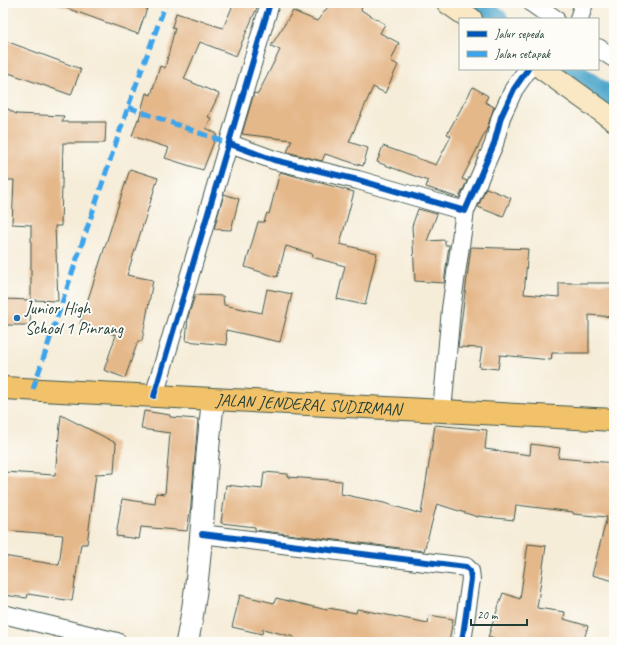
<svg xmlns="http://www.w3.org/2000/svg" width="617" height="645" viewBox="0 0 617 645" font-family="Caveat,sans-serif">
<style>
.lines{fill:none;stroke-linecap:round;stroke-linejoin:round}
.canal{stroke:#4fa7cc;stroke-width:20}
.building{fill:#e5b88a}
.minor-casing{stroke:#3f574d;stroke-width:20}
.tertiary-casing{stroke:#3f574d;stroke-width:24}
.secondary-casing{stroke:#3f574d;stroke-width:24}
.trunk-casing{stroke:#3f574d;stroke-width:24}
.minor{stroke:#fff;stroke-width:18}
.tertiary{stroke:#fff;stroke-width:22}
.secondary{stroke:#fae7c3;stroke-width:22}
.trunk{stroke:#f2c26a;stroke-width:22}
.quiet{stroke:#3da4eb;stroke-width:5;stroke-dasharray:10 5;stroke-linecap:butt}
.cycleway-casing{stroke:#fdfcf7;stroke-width:8}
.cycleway{stroke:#0057b8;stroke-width:6}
.poi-dot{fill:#1f6fb2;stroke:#fdfcf7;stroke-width:1.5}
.labels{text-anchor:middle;stroke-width:4;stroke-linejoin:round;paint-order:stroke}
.poi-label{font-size:17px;fill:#1f3d34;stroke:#fdfcf7;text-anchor:start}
.street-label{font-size:17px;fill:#1f3d34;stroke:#fdfcf7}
</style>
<rect width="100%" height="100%" fill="#fdfcf7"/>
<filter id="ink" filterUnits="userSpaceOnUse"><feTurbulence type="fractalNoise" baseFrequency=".025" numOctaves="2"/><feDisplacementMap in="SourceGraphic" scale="8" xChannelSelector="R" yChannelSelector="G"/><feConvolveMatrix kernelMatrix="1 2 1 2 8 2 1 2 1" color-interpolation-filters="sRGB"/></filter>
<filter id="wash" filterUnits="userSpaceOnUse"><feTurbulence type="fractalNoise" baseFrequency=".012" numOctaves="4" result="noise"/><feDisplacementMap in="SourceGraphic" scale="16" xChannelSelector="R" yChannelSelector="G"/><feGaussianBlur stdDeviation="0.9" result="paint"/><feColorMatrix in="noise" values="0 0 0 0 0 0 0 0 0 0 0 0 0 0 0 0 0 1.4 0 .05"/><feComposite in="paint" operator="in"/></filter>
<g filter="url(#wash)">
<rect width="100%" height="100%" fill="#f6edd9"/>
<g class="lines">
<path class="canal" d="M475,3L498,19
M570,69L614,99"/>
</g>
<g id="blocks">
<path class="building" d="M59,3H149L138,34L58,5Z
M234,3H259L236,56L200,42L184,79L219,94L208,117L211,118L206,128L217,134L203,170L165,158L169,148L132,136L138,119L140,120L139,119L146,93L151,95L160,66L165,68L175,28L172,27L176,13L223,28Z
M331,3H363L361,10L385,24L380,33L399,43L391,61L398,65L385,93L373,87L349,142L368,148L363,166L325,154L322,161L287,152L292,140L242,134L254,93L258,94L280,50L271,46L293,11L317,21Z
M3,40L81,69L71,95L3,71Z
M473,87L488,96L485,102L494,107L486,131L462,179L467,181L459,198L426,187L428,181L377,162L383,146L436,165L451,136L447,134Z
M3,106L16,114L64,116L62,122H106L105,143H63L61,226H55L58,301L31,300V225L12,224L14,180H3Z
M130,169L158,178L127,275L153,280L142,341H138L125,378L104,370L116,335L80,324Z
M280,172L354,192L340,244L377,253L365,305L337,299L345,266L312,257L313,254L286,246L277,277L245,267L258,222H264L267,213L269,214Z
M486,188L511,198L503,217L478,207Z
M224,194L239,199L231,230L214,229Z
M418,209L437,214L427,241L445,240V245H449L444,283L415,281L412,226Z
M471,247L528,249L524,294L559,297V283H614V317L589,315V353H552L551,360L500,355L498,369L479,367L482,348L458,347Z
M267,289L292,294L280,342L226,330L227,345L186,341L188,317L195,295L223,296L224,305L262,313Z
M3,299L31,300L30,325H3Z
M144,411L170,415V417L198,419L191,505L187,531L141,527L139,539L116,536L122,499L155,504L156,493L165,494L170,433L141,429Z
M61,415L116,443L114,473L96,474L87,544H81L72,601L28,594L27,598L3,595V556L59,565L63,535L3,530V472L55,475Z
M435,425L487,430L485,449L530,455L531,444L560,448L558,458L614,463V581L592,575L607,517L573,514V512L516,505L514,520L478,516V517L437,504L424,551L255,530V527L221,523L226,485L262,489L264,472L288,474V477L342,481L341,494L384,503L421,514Z
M528,544L546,546L537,608L565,612L564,619L588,626L583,642H503L488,637L503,593L520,599Z
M240,595L274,603L276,598L327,610L328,608L356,613L357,609L428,623L429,615L453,619L449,642H293L294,637L263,629L262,634L232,627Z"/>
</g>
</g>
<g filter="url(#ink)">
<use href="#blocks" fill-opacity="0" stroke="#3f574d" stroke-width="1"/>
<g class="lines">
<g class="minor-casing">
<path id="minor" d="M532,3L555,19
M579,19L584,3
M598,48L614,58
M230,144L274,160L358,180L465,211L494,144L501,117L514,89L528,69
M154,396L270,3
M442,412L451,309L465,211
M202,534L466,567L470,571L471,579L462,642
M3,614L117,642"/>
</g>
<g class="tertiary-casing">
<path id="tertiary" d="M187,642C198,590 201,538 205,485C207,457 210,428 213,400"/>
</g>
<g class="secondary-casing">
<path id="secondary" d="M448,3L471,19
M543,69L614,120"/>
</g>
<g class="trunk-casing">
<g id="trunk">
<path id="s1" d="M3,388L614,420"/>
</g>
</g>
<use href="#minor" class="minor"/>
<use href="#tertiary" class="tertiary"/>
<use href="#secondary" class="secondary"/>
<use href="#trunk" class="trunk"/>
<path class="quiet" d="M128,107L230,144
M33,389L128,107L166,3"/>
<g class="cycleway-casing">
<path id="cycleway" d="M230,144L274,160L358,180L465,211L494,144L501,117L514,89L528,69
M154,396L270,3
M202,534L466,567L470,571L471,579L462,642"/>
</g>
<use href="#cycleway" class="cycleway"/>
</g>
</g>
<circle class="poi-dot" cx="17" cy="318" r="4"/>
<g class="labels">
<g class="poi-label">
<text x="25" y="314">Junior High<tspan x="25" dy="20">School 1 Pinrang</tspan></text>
</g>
<g class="street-label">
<text dy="6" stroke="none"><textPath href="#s1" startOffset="306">JALAN JENDERAL SUDIRMAN</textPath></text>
</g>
</g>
<rect width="617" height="645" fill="none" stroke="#fdfcf7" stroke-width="16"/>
<rect x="459" y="18" width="140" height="52" fill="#fdfcf7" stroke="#a4b0a9"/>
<rect x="467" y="31" width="20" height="6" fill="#0057b8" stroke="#a4b0a9"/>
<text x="495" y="38" font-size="12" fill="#1f3d34">Jalur sepeda</text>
<rect x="467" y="51" width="20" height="6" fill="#3da4eb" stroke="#a4b0a9"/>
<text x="495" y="58" font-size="12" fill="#1f3d34">Jalan setapak</text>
<path d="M471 619v6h56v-6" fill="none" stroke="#1f3d34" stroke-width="2"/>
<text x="477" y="619" font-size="12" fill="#1f3d34" stroke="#fdfcf7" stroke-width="3" paint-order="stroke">20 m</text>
</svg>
